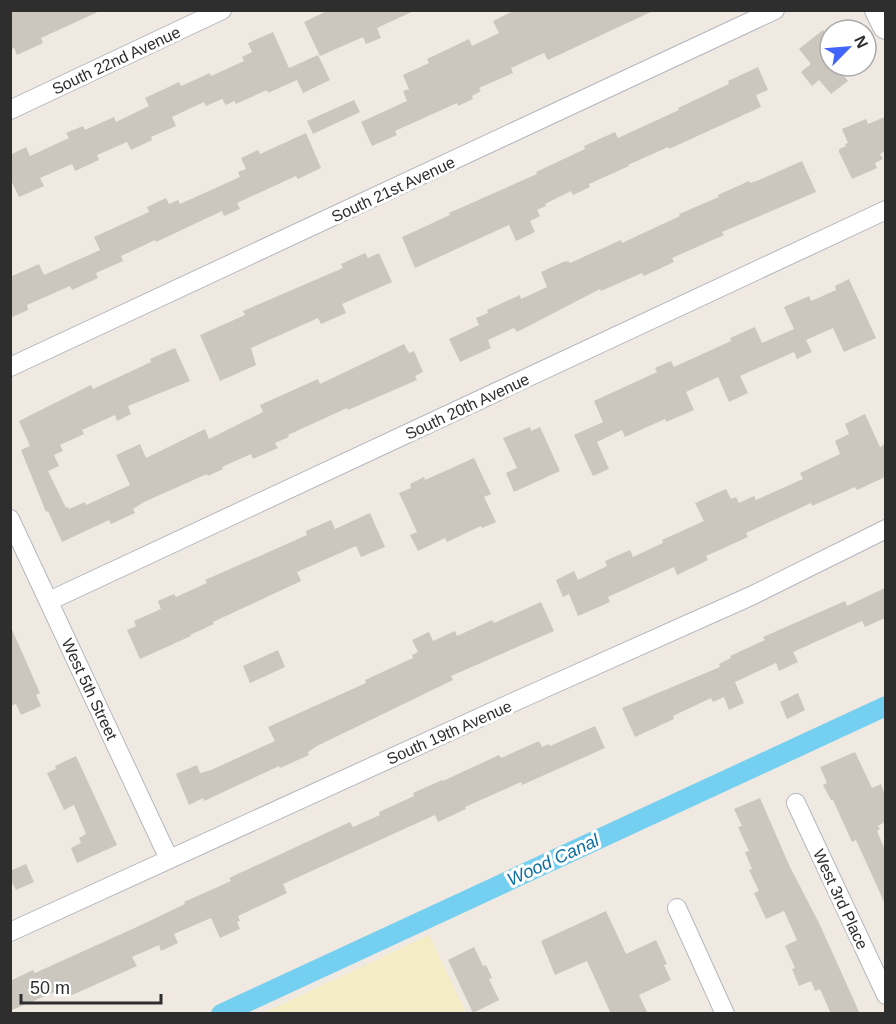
<svg xmlns="http://www.w3.org/2000/svg" width="896" height="1024" viewBox="0 0 896 1024" font-family="Helvetica,sans-serif">
<style>
.sand{fill:#f3ecc5}
.lines{fill:none;stroke-linecap:round;stroke-linejoin:round}
.canal{stroke:#75cff0;stroke-width:20}
.building{fill:#cbc7bf}
.street-casing{stroke:#b4b7c1;stroke-width:20}
.secondary-casing{stroke:#b4b7c1;stroke-width:28}
.street{stroke:#fff;stroke-width:18}
.secondary{stroke:#fff;stroke-width:26}
.labels{text-anchor:middle;stroke-width:6;stroke-linejoin:round;paint-order:stroke}
.street-label{font-size:16px;fill:#2e2e2e;stroke:#fff}
.water-label{font-size:18px;font-style:italic;fill:#0d6fa3;stroke:#fff}
</style>
<rect width="100%" height="100%" fill="#efe9e1"/>
<path class="sand" d="M429,935L466,1013H263Z"/>
<g class="lines">
<path class="canal" d="M221,1014L886,706"/>
</g>
<path class="building" d="M10,10H102L41,38L43,43L17,55L14,48L10,50Z
M329,10H416L377,28L381,38L366,44L363,37L320,56L304,22Z
M515,10H655L548,60L544,53L511,68L513,73L479,88L481,91L472,96L473,99L458,106L457,103L395,131L397,135L372,146L361,122L407,101L403,91L409,89L403,75L429,63L427,59L469,39L472,46L499,33L493,21Z
M823,30L830,39V66H836L848,81L831,94L819,80L812,86L801,72L811,64L799,49Z
M273,32L289,68L318,55L330,80L303,93L297,80L268,93L267,90L236,104L234,101L226,105L222,99L206,106L204,102L172,117L176,126L151,137L152,140L131,150L127,142L97,155L99,160L75,171L72,164L40,178L44,186L19,197L10,178V155L26,147L30,156L69,138L66,133L83,126L85,130L114,117L116,122L149,106L145,98L179,82L181,86L210,73L211,76L244,61L242,57L252,52L248,43Z
M758,67L768,90L756,95L761,107L669,149L668,147L628,165L629,166L589,184L590,187L573,195L571,191L545,204L546,206L537,210L540,216L530,221L535,232L516,241L509,225L415,268L402,237L450,215L449,213L537,174L536,172L585,149L584,146L615,132L618,138L679,110L678,108L729,84L728,81Z
M354,100L360,112L313,134L307,121Z
M885,117V151L880,154L883,159L875,163L877,168L852,179L839,152V149L846,146L845,144L848,143L842,129L866,119L868,124Z
M306,133L321,168L298,179L296,176L237,203L240,209L224,216L222,211L156,242L155,240L121,256L123,261L96,273L98,278L72,290L70,286L27,305L28,310L10,318V277L39,264L44,275L100,250L94,237L149,212L147,207L166,198L169,204L178,200L180,204L240,177L238,172L246,169L241,158L258,150L260,154Z
M802,161L816,192L722,232L724,235L672,258L674,262L644,276L642,273L601,291L600,289L517,332L514,328L488,340L491,348L460,362L449,339L479,325L476,318L488,313L487,310L520,295L521,299L547,287L541,272L563,262L568,261L570,263L621,240L622,243L680,216L679,214L719,197L718,195L749,181L750,183L759,180Z
M365,253L368,258L379,253L392,282L342,304L346,313L321,324L318,318L251,348L256,365L220,381L200,335L245,315L243,311L343,268L341,264Z
M849,279L876,338L844,352L833,328L806,340L812,352L797,359L794,352L740,376L748,393L729,402L718,377L686,392L694,410L666,422L665,419L625,437L622,430L597,442L609,469L593,476L574,435L603,422L594,401L657,372L655,368L671,361L674,367L731,341L730,338L755,327L762,343L794,329L784,307L809,296L811,301L836,290L835,286Z
M404,344L409,353L414,351L423,372L415,376L417,380L348,410L347,408L288,435L289,437L275,443L278,448L253,459L251,454L222,467L223,469L208,476L207,474L144,502L133,509L135,513L111,524L109,520L62,542L48,511L46,512L21,450L30,446L19,421L91,385L93,389L151,362L150,359L175,348L190,381L128,406L131,414L117,421L115,415L82,430L84,434L60,445L63,451L54,455L59,466L48,471L66,508L68,507L69,509L85,502L86,505L130,485L116,455L140,444L146,458L205,429L209,439L263,412L260,405L318,379L320,384Z
M865,414L880,447L885,444V477L857,490L855,487L812,506L811,503L746,533L748,537L706,556L708,560L677,575L674,567L608,597L610,602L578,616L569,594L563,597L556,580L574,571L578,580L607,566L605,561L630,550L633,557L663,543L662,540L704,521L695,503L726,489L731,499L736,497L739,503L754,496L756,500L803,479L800,473L840,454L835,441L849,434L845,424Z
M530,427L531,431L540,427L560,471L514,492L506,473L517,468L503,438Z
M474,458L491,494L484,497L496,522L482,528L481,526L447,542L445,538L418,551L410,535L417,532L399,493L411,488L410,484L424,477L425,480Z
M370,513L385,547L361,557L356,546L297,572L301,581L213,622L214,624L190,635L191,636L140,659L127,630L136,626L134,621L161,609L158,601L174,594L176,597L207,583L205,580L307,535L306,531L331,520L335,529Z
M885,588V618L865,627L862,621L793,652L798,662L779,671L776,663L735,682L744,703L729,710L724,697L713,702L711,698L673,716L674,719L635,737L622,708L720,667L719,664L731,658L730,656L765,640L763,637L845,601L847,606Z
M541,602L554,631L451,676L453,680L317,746L308,752L309,755L280,768L279,766L204,801L203,798L189,805L176,774L197,765L200,773L211,770L275,741L268,727L366,683L365,680L413,658L412,655L418,652L412,640L429,632L433,641L455,631L457,636L492,620L494,623Z
M10,625L40,693L36,695L41,706L21,715L16,704L10,706Z
M278,650L285,667L250,683L243,666Z
M798,693L805,710L787,719L780,702Z
M595,726L605,748L522,785L521,782L465,807L466,809L438,822L435,815L283,884L287,893L238,916L240,921L237,922L240,929L220,938L211,918L174,934L178,943L161,951L159,945L132,957L137,966L70,996L66,987L10,1011V981L33,970L35,973L139,926L185,904L184,902L231,881L229,878L350,822L353,827L380,815L379,812L414,796L413,793L442,780L443,781L499,755L501,758L539,741L542,747L549,744L550,746Z
M855,752L872,788L881,784L885,795V822L878,826L880,829L877,831L885,850V904L856,840L852,842L833,800H831L823,785L827,783L820,767Z
M76,756L117,845L77,863L71,848L81,843L79,838L86,834L74,805L64,810L47,773L56,769L55,766Z
M760,798L789,865L819,923L860,1014H831L820,989L815,991L811,981L799,986L792,969L795,968L785,946L797,940L784,911L766,919L754,893L759,891L749,870L752,869L745,852L749,851L738,827L742,826L734,809Z
M26,864L34,882L16,890L10,879V871Z
M606,911L626,954L656,940L667,964L664,965L671,980L639,995L648,1014H611L587,961L555,975L541,941Z
M474,947L483,966L486,965L492,978L489,979L499,1000L473,1013L448,960Z"/>
<g class="lines">
<g class="street-casing">
<path id="street" d="M10,110L222,10
M10,367L775,10
M10,519L169,859
M49,601L886,210
M796,803L886,995
M677,908L725,1014
M10,932L516,701L751,596L886,529"/>
</g>
<g class="secondary-casing">
<path id="secondary" d="M878,10L886,26"/>
</g>
<use href="#street" class="street"/>
<use href="#secondary" class="secondary"/>
</g>
<g class="labels">
<g class="street-label">
<text transform="translate(116 60) rotate(-25)" y="6">South 22nd Avenue</text>
<text transform="translate(393 189) rotate(-25)" y="6">South 21st Avenue</text>
<text transform="translate(467 406) rotate(-25)" y="6">South 20th Avenue</text>
<text transform="translate(90 689) rotate(65)" y="6">West 5th Street</text>
<text transform="translate(449 732) rotate(-24)" y="6">South 19th Avenue</text>
<text transform="translate(841 899) rotate(65)" y="6">West 3rd Place</text>
</g>
<g class="water-label">
<text transform="translate(553 860) rotate(-25)" y="6">Wood Canal</text>
</g>
</g>
<rect width="896" height="1024" fill="none" stroke="#2e2e2e" stroke-width="24"/>
<g transform="translate(848 48) rotate(65)"><circle r="28" fill="#ffffff" stroke="#ababab" stroke-width="1.5"/>
<path d="M0-4.5L10 22L0 15L-10 22Z" fill="#4264fb"/>
<text y="-9" font-size="16" font-weight="bold" text-anchor="middle" fill="#2e2e2e">N</text>
</g>
<path d="M21 994v9h140v-9" fill="none" stroke="#2e2e2e" stroke-width="3"/>
<text x="30" y="994" font-size="18" fill="#2e2e2e" stroke="#ffffff" stroke-width="4.5" paint-order="stroke">50 m</text>
</svg>
